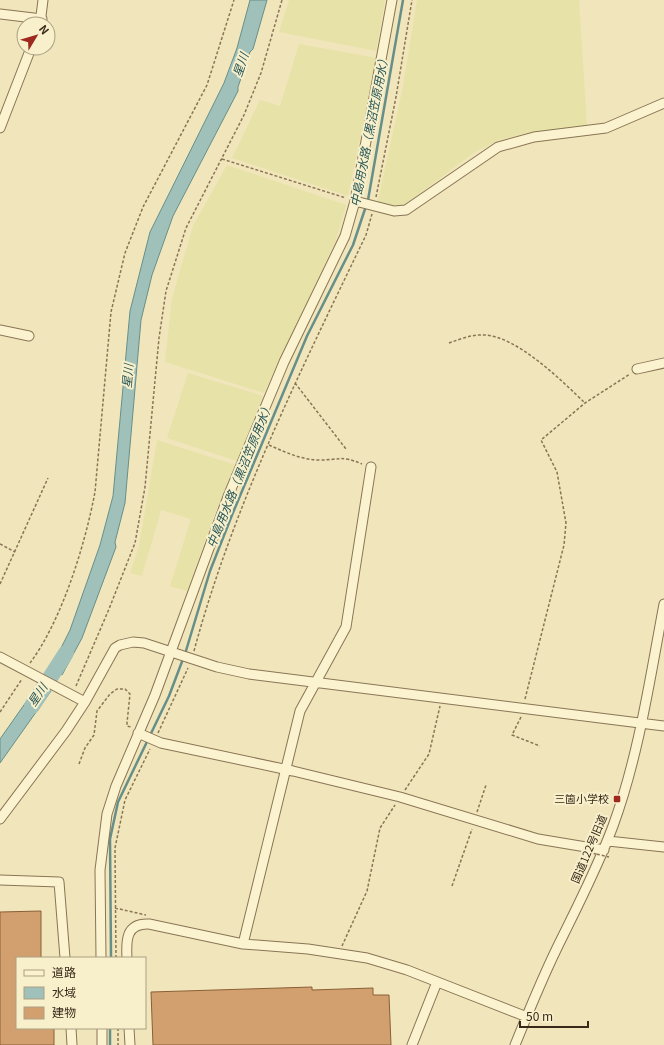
<svg xmlns="http://www.w3.org/2000/svg" width="664" height="1045" viewBox="0 0 664 1045" font-family="Georgia,'Noto Sans JP',serif">
<style>
.farmland{fill:#e7e2a8}
.water{fill:#a0c1ba;stroke:#678f89}
.lines{fill:none;stroke-linecap:round;stroke-linejoin:round}
.stream{stroke:#678f89;stroke-width:2.5}
.river{stroke:#a0c1ba;stroke-width:16}
.building{fill:#d2a06e;stroke:#8a5f38}
.minor-casing{stroke:#897554;stroke-width:11}
.path{stroke:#897554;stroke-width:1.5;stroke-dasharray:3 2;stroke-linecap:butt}
.minor{stroke:#fbf2cf;stroke-width:9}
.path-bridge{stroke:#897554;stroke-width:1.5;stroke-dasharray:3 2;stroke-linecap:butt}
.poi-dot{fill:#9d291f;stroke:#f8efcb;stroke-width:1.5}
.labels{text-anchor:middle;stroke-width:4;stroke-linejoin:round;paint-order:stroke}
.poi-label{font-size:11px;fill:#372a1a;stroke:#f8efcb;text-anchor:end}
.street-label{font-size:11px;fill:#372a1a;stroke:#f8efcb}
.water-label{font-size:12px;font-style:italic;fill:#285758;stroke:#f8efcb}
</style>
<rect width="100%" height="100%" fill="#f1e5bb"/>
<path class="farmland" d="M289,0H385L376,51L279,32Z
M417,0H579L587,126L526,133L499,140L475,152L404,205H377L403,86Z
M299,44L377,58L348,196L232,158L260,100L280,106Z
M227,165L346,205L336,240L264,393L165,362L172,298L193,226Z
M188,373L263,396L237,461L167,438Z
M157,440L235,465L214,516L187,591L170,586L191,519L161,510L142,576L130,573L139,546Z"/>
<path class="water" d="M250,0H267L253,49L250,52L238,87V91L173,216L152,275L141,320L125,503L115,542L116,547L82,638L62,675L51,668L70,630L100,545L113,496L130,311L150,232L224,83L237,48Z
M38,685L51,691L0,763V739Z"/>
<g class="lines">
<path class="stream" d="M185,654L210,571L232,515L307,336L353,245L368,200L403,0
M111,958L110,839L118,802L169,696L183,659
M110,1028V1045"/>
<path class="river" d="M32,706L66,653"/>
</g>
<path class="building" d="M41,911V958H17V1028H54V1045H0V912Z
M312,987V990L373,988V995H389L391,1045H153L151,992Z"/>
<g class="lines">
<g class="minor-casing">
<path id="minor" d="M0,14L42,19
M40,24L43,0
M0,128L31,48
M355,201L394,211L406,210L498,147L534,137L606,128L664,103
M0,330L29,336
M637,369L664,363
M0,657L85,702
M138,733L161,743L293,771L400,797L538,839L604,850
M0,819L66,731L85,702L115,648L120,645L133,642L144,643L217,667L249,674L664,726
M608,841L664,847
M0,880L59,882L65,958
M243,944L300,711L346,627L371,467
M101,958L100,870L107,814L116,786L155,695L229,494L284,362L345,236L355,201L392,0
M127,958C126,940 126,923 149,924L243,944L308,949L367,958L407,970L527,1017
M71,1028L72,1045
M102,1028V1045
M129,1028L130,1045
M412,1045L437,982
M515,1045C528,1013 541,981 556,950C576,909 597,869 613,826C639,755 650,678 664,604"/>
</g>
<path class="path" d="M222,159L346,198
M376,197L396,97L412,0
M449,343C460,339 473,334 485,335C518,337 562,381 585,403
M295,383L346,449
M269,445C285,452 301,460 320,460C340,460 341,455 362,464
M0,544L15,552
M0,584L48,478
M194,651C233,506 301,370 366,235L372,214
M30,663C62,620 85,545 95,492L111,312L125,253L143,207L207,85L234,0
M76,686L109,609L135,543L145,487L159,338L166,291L186,228L244,115L261,73L282,0
M525,699L564,545L566,523L557,472L541,440L585,403L630,374
M0,712L22,679
M521,717L512,735L540,746
M158,733L188,668
M79,764L85,748L94,735L97,711L110,694L117,689H125L130,694L127,723V726L131,727
M405,790L429,754L440,706
M477,812L486,785
M452,886L472,829
M115,908L146,915
M342,946L367,891L380,828L395,805
M116,958L115,848L125,800L150,749
M118,1028V1045"/>
<use href="#minor" class="minor"/>
<path class="path-bridge" d="M592,853L609,857"/>
</g>
<rect class="poi-dot" x="613" y="795" width="8" height="8" rx="2"/>
<g class="labels">
<g class="poi-label">
<text x="609" y="803">三箇小学校</text>
</g>
<g class="street-label">
<text transform="translate(589 849) rotate(-67)" y="4">国道122号旧道</text>
</g>
<g class="water-label">
<text transform="translate(241 65) rotate(-71)" y="4">星川</text>
<text transform="translate(370 130) rotate(-79)" y="4">中島用水路（黒沼笠原用水）</text>
<text transform="translate(128 376) rotate(-85)" y="4">星川</text>
<text transform="translate(240 475) rotate(-68)" y="4">中島用水路（黒沼笠原用水）</text>
<text transform="translate(38 695) rotate(-56)" y="4">星川</text>
</g>
</g>
<rect x="16" y="957" width="130" height="72" fill="#f8efcb" stroke="#aba084"/>
<rect x="24" y="970" width="20" height="6" fill="#fbf2cf" stroke="#aba084"/>
<text x="52" y="977" font-size="12" fill="#372a1a">道路</text>
<rect x="24" y="987" width="20" height="12" fill="#a0c1ba" stroke="#aba084"/>
<text x="52" y="997" font-size="12" fill="#372a1a">水域</text>
<rect x="24" y="1007" width="20" height="12" fill="#d2a06e" stroke="#aba084"/>
<text x="52" y="1017" font-size="12" fill="#372a1a">建物</text>
<g transform="translate(36 36) rotate(52)"><circle r="19" fill="#f8efcb" stroke="#aba084"/>
<path d="M0-3L7 15L0 10L-7 15Z" fill="#9d291f"/>
<text y="-6" font-size="11" font-weight="bold" text-anchor="middle" fill="#372a1a">N</text>
</g>
<path d="M520 1021v6h68v-6" fill="none" stroke="#372a1a" stroke-width="2"/>
<text x="526" y="1021" font-size="12" fill="#372a1a" stroke="#f8efcb" stroke-width="3" paint-order="stroke">50 m</text>
</svg>
